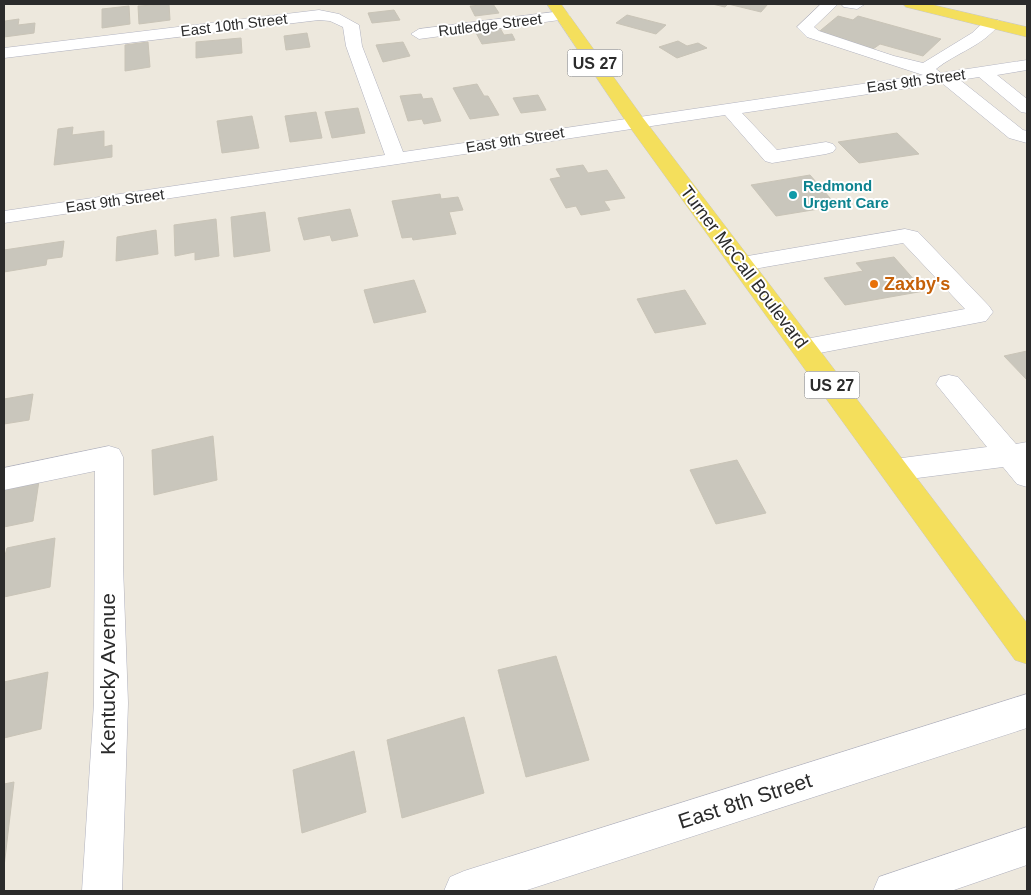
<svg xmlns="http://www.w3.org/2000/svg" width="1031" height="895" viewBox="0 0 1031 895" font-family="Arial,sans-serif">
<style>
.building{fill:#c9c6bc;stroke:#c9c4b7}
.lines{fill:none;stroke-linecap:round;stroke-linejoin:round}
.minor-casing{stroke:#b1b2bf;stroke-width:1}
.major-casing{stroke:#c8c8c8;stroke-width:1}
.minor{fill:#fff;fill-rule:evenodd}
.major{fill:#f4df5c;fill-rule:evenodd}
.culture-dot{fill:#0f9aa8;stroke:#fff;stroke-width:2}
.food-dot{fill:#e8710a;stroke:#fff;stroke-width:2}
.labels{text-anchor:middle;stroke-width:4;stroke-linejoin:round;paint-order:stroke}
.far-street-label{font-size:15px;fill:#2b2b2b;stroke:#fff}
.far-culture-label{font-size:15px;font-weight:bold;fill:#0d838f;stroke:#fff;text-anchor:start}
.shield{fill:#fff;stroke:#6b6b6b;stroke-width:1}
.shield-label{font-size:16px;font-weight:bold;fill:#2b2b2b}
.street-label{font-size:18px;fill:#2b2b2b;stroke:#fff}
.food-label{font-size:18px;font-weight:bold;fill:#c56008;stroke:#fff;text-anchor:start}
.near-street-label{font-size:21px;fill:#2b2b2b;stroke:#fff}
</style>
<rect width="100%" height="100%" fill="#ede8dd"/>
<path class="building" d="M169,4L170,20L139,24L138,6Z
M493,4L499,13L475,16L470,6Z
M712,4H768L761,12L728,4L725,7Z
M129,6L130,24L102,28V9Z
M394,10L400,20L372,23L368,13Z
M627,15L666,25L656,34L616,23Z
M838,16L853,20L858,16L941,39L923,56L880,44L873,49L815,35Z
M19,19L18,25L35,23L34,33L4,37L5,21Z
M500,28L504,35L512,34L515,40L482,44L475,31Z
M307,33L310,47L286,50L284,36Z
M241,38L242,53L196,58V42Z
M678,41L687,46L698,43L707,48L677,58L659,47Z
M148,42L150,67L125,71V45Z
M403,42L410,56L383,62L376,45Z
M477,84L484,96H488L499,115L470,119L453,88Z
M421,94L423,99L432,98L441,121L424,124L422,119L408,121L400,96Z
M538,95L546,110L521,113L513,98Z
M358,108L365,133L332,138L325,112Z
M316,112L322,138L290,142L285,116Z
M252,116L259,148L222,153L217,121Z
M73,127L72,135L104,131V147L112,145V157L54,165L58,129Z
M897,133L919,154L859,163L838,142Z
M583,165L588,173L607,170L625,198L604,201L610,210L581,215L576,206L566,208L550,179L561,177L556,169Z
M810,175L837,206L776,216L751,185Z
M440,194L441,199L458,197L463,210L449,212L456,234L413,240L412,237L402,238L392,201Z
M350,209L358,236L332,241L330,235L304,240L298,218Z
M265,212L270,251L234,257L231,217Z
M216,219L219,256L195,260V252L175,256L174,225Z
M156,230L158,254L116,261L117,237Z
M64,241L62,257L47,259L46,265L4,272V250Z
M894,257L924,291L845,305L824,278L863,271L856,263Z
M414,280L426,312L374,323L364,290Z
M685,290L706,324L655,333L637,299Z
M1027,351V380L1004,356Z
M33,394L29,420L4,424V399Z
M213,436L217,480L154,495L152,450Z
M737,460L766,513L716,524L690,470Z
M39,481L33,521L4,527V488Z
M55,538L50,587L4,597V559L7,548Z
M556,656L589,760L526,777L498,670Z
M48,672L41,729L4,738V682Z
M464,717L484,793L402,818L387,740Z
M354,751L366,812L302,833L293,770Z
M14,782L4,867V784Z"/>
<g class="lines">
<g class="minor-casing">
<path id="minor" d="M821,4H838L814,27L819,31L894,56L923,63L972,33L986,20H998L1000,23C984,46 957,52 936,69L941,73L1027,60V70L997,75L1027,99V113L1021,112L979,77L960,80L1023,130L1027,131V143L1009,138L942,83L742,113L777,150L826,142L833,144L836,148L833,152L826,154L772,163L765,161L725,115L4,223V211L385,155L346,46L343,27L330,21L319,20L4,58V48L319,10L339,14L359,25L362,46L403,152L923,75L807,37L797,27Z
M841,4H865L857,9L844,7Z
M562,11L567,13L570,16L567,19L419,39L411,34L419,29Z
M905,229L918,232L989,306L993,312L986,321L804,356L795,353L792,347L795,341L965,309L903,243L742,271L734,269L731,264L734,259L742,257Z
M949,375L958,377L1016,444L1027,442V487L1017,484L1003,467L894,481L884,478L880,470L884,462L894,459L987,447L936,384L940,377Z
M109,446L119,449L123,457V566L128,703L122,891H82L94,703L95,471L4,490V468Z
M1027,694V728L524,891H444L450,877L464,871Z
M1027,827V865L951,891H873L879,877Z"/>
</g>
<g class="major-casing">
<path id="major" d="M547,4H561L643,118L1027,623V664L1015,660L629,126Z
M903,4H929L1027,27V37L906,7Z"/>
</g>
<use href="#minor" class="minor"/>
<use href="#major" class="major"/>
</g>
<circle class="culture-dot" cx="793" cy="195" r="5"/>
<circle class="food-dot" cx="874" cy="284" r="5"/>
<g class="labels">
<g class="far-street-label">
<text transform="translate(234 25) rotate(-7)" y="5">East 10th Street</text>
<text transform="translate(490 25) rotate(-7)" y="5">Rutledge Street</text>
<text transform="translate(916 81) rotate(-8)" y="5">East 9th Street</text>
<text transform="translate(515 140) rotate(-9)" y="5">East 9th Street</text>
<text transform="translate(115 201) rotate(-8)" y="5">East 9th Street</text>
</g>
<g class="far-culture-label">
<text x="803" y="191">Redmond<tspan x="803" dy="17">Urgent Care</tspan></text>
</g>
<g class="shield">
<rect x="567.5" y="49.5" width="55" height="27" rx="4"/>
<rect x="804.5" y="371.5" width="55" height="27" rx="4"/>
</g>
<g class="shield-label">
<text x="595" y="69">US 27</text>
<text x="832" y="391">US 27</text>
</g>
<g class="street-label">
<text transform="translate(744 267) rotate(53)" y="6">Turner McCall Boulevard</text>
</g>
<g class="food-label">
<text x="884" y="290">Zaxby's</text>
</g>
<g class="near-street-label">
<text transform="translate(108 674) rotate(-90)" y="7">Kentucky Avenue</text>
<text transform="translate(745 801) rotate(-18)" y="7">East 8th Street</text>
</g>
</g>
<rect width="1031" height="895" fill="none" stroke="#2b2b2b" stroke-width="10"/>
</svg>
